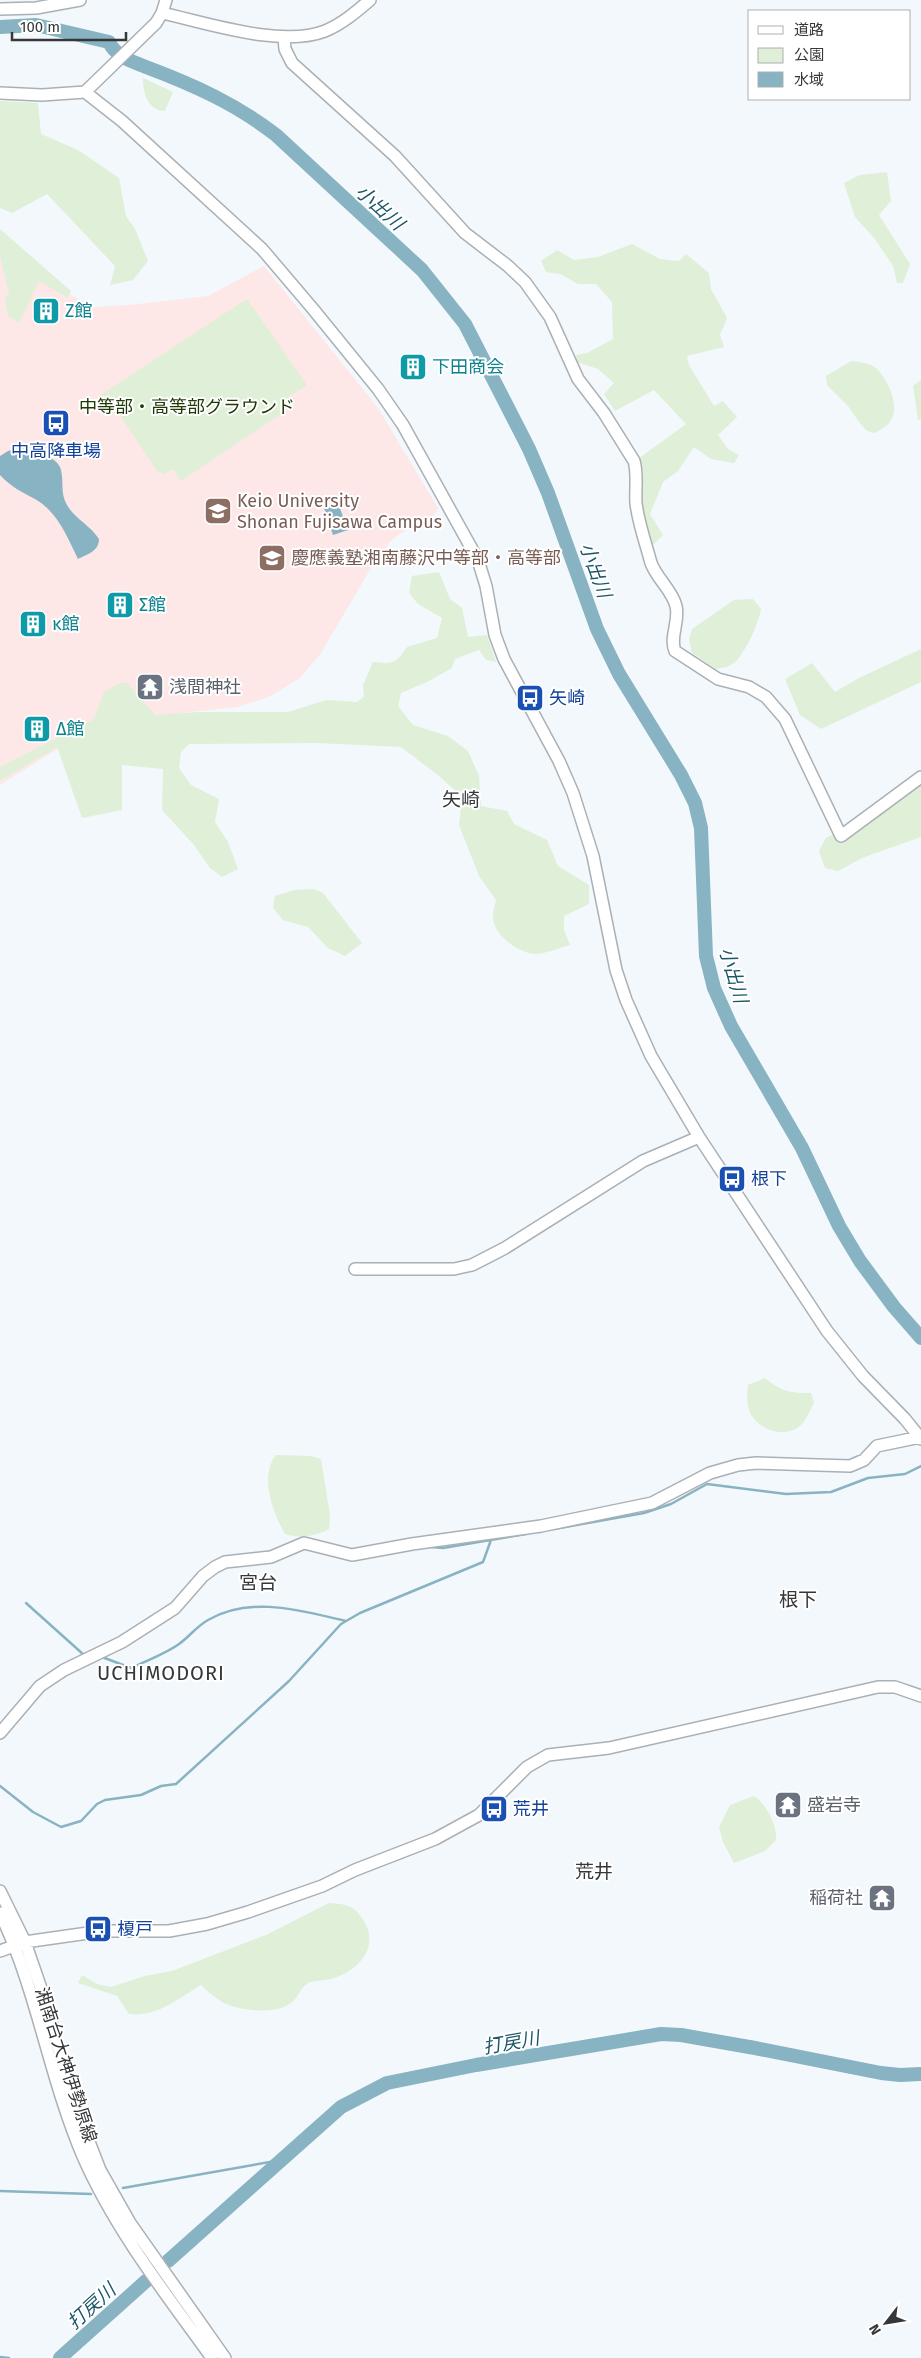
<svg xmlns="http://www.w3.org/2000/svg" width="921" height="2358" viewBox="0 0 921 2358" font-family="'Fira Sans','Noto Sans JP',sans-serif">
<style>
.education{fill:#fde7e7}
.green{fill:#e0efd7}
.water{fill:#88b3c2}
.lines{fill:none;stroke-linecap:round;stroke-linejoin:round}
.stream{stroke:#88b3c2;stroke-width:2.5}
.river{stroke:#88b3c2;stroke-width:14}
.secondary-casing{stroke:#abb0b4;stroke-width:14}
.secondary{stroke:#fff;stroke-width:11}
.labels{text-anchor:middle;stroke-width:4;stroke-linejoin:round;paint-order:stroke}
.culture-label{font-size:18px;fill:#0d838f;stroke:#fff;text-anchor:start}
.park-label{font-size:18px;fill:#203a07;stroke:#fff}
.transit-label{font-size:18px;fill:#164399;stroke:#fff;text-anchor:start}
.education-label{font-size:18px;fill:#785e54;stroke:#fff;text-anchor:start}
.worship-label{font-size:18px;fill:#5b616d;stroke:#fff;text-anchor:start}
.street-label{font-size:18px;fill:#353738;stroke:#fff}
.water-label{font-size:19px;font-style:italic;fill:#1d5768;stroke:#fff}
.neighbourhood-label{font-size:19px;fill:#353738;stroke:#fff}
.quarter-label{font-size:20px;letter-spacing:1px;fill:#353738;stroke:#fff}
</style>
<rect width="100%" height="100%" fill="#f3f8fc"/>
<path class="education" d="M0,233L67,293L94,307L129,305L208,296L264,266L378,408L438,508L435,514L398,535L390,542L371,568L321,653L300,678L269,697L237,707L145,717L70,741L0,785Z"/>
<path class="green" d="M143,78L173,92L165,111C147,110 143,93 143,78Z
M0,101L38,103L41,134L78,150L119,178L126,216L135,229L148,261L133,280L110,285L115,266L47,194L12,213L0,208Z
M887,172L891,201L879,215L910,264L903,283H897L893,266L875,239L855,217L844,183L860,175Z
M0,229L71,291L68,298L39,281L19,323L8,316L5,300L9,293L0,256Z
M632,244L660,259L679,261L686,254L709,273L711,289L727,318L720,335L724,347L687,356L689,365L714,406L723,401L737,417L718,435L728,449L739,455L734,463L711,459L694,447L678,471L663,482L650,514L663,535L651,547L649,546L638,487L643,474L638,459L686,424L654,390L615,411L604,394L614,383L598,369L577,362L576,355L587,353L613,339L612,302L596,284H578L560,274L546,272L541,261L557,250L574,260L598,257Z
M247,299L307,385L288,397L293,406L181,481L173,469L164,474L157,471L117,411L111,414L99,396Z
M851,361C859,362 871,363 877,369C889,381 902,410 888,424C885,428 879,430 875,433L867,431L859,422L848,406L827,385L826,376Z
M921,380V419L918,420L913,386Z
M439,572L450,599L462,608L468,637L487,635L496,662L486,660L479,650L455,659L452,668L427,682L401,693L398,706L413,725L448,736L468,751L479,776L481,806L507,811L514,824L547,840L558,866L589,885V904L564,916V930L570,945C559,948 545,954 535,954C518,953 492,934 493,916C493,911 495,905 496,900L479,876L459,825L462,797L439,776L401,747L317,743L189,744L181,752L179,768L191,785L219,799L215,822L228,842L238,869L222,877L210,868L194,845L162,810L163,769L122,765V810L82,818L57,747L0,781V767L94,719L104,692L120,683H127L155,715L198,712H288L326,700L357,702L364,697L363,685L373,662C392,664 396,664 407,647L437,638L442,618L418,604L409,593L412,576Z
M753,599L761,609C759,622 747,649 737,660C732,666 724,668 716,669L692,653L689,640L692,629L734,600Z
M921,649V682L821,729L800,715L785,679L812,663L835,692L859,678Z
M921,785V837L862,858L838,871L825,868L819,851L826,838L898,802Z
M314,889L323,893L362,943L345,956L328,948L308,927L283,920L273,908L275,896L294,890Z
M765,1378C782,1392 790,1393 811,1393L814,1403C811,1409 807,1417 803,1423C789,1439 762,1432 752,1416C746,1406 747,1396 748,1385Z
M276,1455L311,1456L321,1459L330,1515L329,1529C316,1536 300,1539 285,1534C273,1513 259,1476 276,1455Z
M754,1796C767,1805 777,1825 776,1840L765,1851L734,1863L723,1842L719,1827L730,1805Z
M329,1903C346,1904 354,1905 364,1921C380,1948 358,1971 331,1979C324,1981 314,1980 308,1983C300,1988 298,1998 291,2003C276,2015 238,2011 222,2002C214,1997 207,1991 201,1985C178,1999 157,2017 129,2014L117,1996L78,1983L82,1975L97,1984L111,1987L145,1976L172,1971L266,1935Z"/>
<path class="water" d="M21,448C33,451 58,456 61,470C64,483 60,493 67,505C75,519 90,525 99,539C99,551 88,554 78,559C67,537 58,512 35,499C22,492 11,487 0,475V456L8,451Z
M338,503L348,530L333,535L324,508Z"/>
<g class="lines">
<path class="stream" d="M554,1529L644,1513L671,1504L707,1484L786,1494L831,1492L868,1478L905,1474L921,1466
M431,1547L443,1548L526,1534
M26,1603L84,1655
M102,1657L131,1668C146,1661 165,1654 179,1644C189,1637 197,1626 208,1620C251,1595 302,1611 346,1621
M0,1786L33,1812L61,1827L81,1821L97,1804L105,1800L141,1795L161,1786L176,1784L289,1681L341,1624L360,1613L483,1562L491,1540
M123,2188L281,2160
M0,2191L91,2194
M0,2357L9,2358"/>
<path class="river" d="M0,27L36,25L109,42C116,57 132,61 146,67C194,85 236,104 276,135L422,270L465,324L529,449L548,493L597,629L619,674L681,775L695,803L701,828L706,956L714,988L731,1026L802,1148L839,1226L860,1261L894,1307L921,1338
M168,2261L341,2107L387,2083L476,2065L661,2034L681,2035L755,2048L881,2073L900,2075L921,2074
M60,2358L146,2281"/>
<g class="secondary-casing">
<path id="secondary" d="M0,9L36,8L80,0
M162,13C207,23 282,48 325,31C342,24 356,12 370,0
M284,38L285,49L292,63L395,156L465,233L508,266L525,282L550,317L578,379L604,413L634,461C638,474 635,489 636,503C638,522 646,544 651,563C657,579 672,590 676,606C680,621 669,637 675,651L718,679L749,687L766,697L785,719L841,836L921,777
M85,92L122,121L262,249L313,309L378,389L403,425L478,560L486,586L495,635L504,659L559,761L573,793L593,856L616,970L626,1000L651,1056L699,1137L827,1331L863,1376L905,1419L921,1439
M0,93L42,95L85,92L156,23L162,13L166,0
M355,1269H454L472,1265L505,1248L643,1161L699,1137
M0,1733L40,1686L64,1670L122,1642L175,1608L203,1576L215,1567L225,1562L271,1557L304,1543L352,1555L412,1544L541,1526L652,1503L710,1473L738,1465L756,1463L850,1466L864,1460L877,1446L920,1437
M0,1891L25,1942L44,1997L74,2103L100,2170L130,2223L225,2358
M0,1913C37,1990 49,2076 82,2154C114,2228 165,2293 212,2358
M0,1951L25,1942L102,1931H169L207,1924L248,1912L322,1886L355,1870L435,1839L479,1815L527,1767L548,1755L609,1748L878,1687H895L921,1696"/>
</g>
<use href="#secondary" class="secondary"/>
</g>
<defs>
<g id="building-square" transform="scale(1.4375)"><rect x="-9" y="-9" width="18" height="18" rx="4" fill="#0f9aa8" stroke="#fff"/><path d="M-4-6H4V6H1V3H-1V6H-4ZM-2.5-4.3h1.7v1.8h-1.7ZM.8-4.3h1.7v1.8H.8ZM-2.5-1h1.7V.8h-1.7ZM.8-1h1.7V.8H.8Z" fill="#fff"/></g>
<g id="bus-square" transform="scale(1.4375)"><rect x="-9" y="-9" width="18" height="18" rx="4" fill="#1a4fb4" stroke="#fff"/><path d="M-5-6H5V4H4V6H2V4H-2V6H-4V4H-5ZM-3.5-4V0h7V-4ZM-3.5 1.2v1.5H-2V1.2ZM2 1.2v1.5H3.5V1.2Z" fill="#fff"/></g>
<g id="university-square" transform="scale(1.4375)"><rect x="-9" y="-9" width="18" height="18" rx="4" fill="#8d6e63" stroke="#fff"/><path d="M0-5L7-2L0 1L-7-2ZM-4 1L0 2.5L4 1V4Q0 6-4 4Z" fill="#fff"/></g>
<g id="school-square" transform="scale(1.4375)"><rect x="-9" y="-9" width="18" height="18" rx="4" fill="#8d6e63" stroke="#fff"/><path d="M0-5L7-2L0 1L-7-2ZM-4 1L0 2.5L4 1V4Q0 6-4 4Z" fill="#fff"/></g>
<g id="temple-square" transform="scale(1.4375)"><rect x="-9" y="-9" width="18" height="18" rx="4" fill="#6b7280" stroke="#fff"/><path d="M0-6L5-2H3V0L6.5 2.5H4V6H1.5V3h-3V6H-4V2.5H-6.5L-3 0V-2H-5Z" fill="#fff"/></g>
</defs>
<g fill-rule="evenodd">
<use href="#building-square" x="46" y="311"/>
<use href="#building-square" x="413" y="367"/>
<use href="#bus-square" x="56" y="423"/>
<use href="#university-square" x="218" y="511"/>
<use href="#school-square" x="272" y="558"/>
<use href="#building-square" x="120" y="605"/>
<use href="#building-square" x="33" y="624"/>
<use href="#temple-square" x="150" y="687"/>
<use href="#bus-square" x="530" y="698"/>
<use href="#building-square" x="37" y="729"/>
<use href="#bus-square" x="732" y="1179"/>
<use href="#temple-square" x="788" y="1805"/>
<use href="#bus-square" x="494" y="1809"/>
<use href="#temple-square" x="882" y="1898"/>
<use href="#bus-square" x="98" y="1929"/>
</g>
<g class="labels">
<g class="culture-label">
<text x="65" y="317">Ζ館</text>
<text x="432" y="373">下田商会</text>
<text x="139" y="611">Σ館</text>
<text x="52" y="630">κ館</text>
<text x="56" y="735">Δ館</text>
</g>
<g class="park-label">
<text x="187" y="413">中等部・高等部グラウンド</text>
</g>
<g class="transit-label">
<text x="56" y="457" text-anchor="middle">中高降車場</text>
<text x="549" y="704">矢崎</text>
<text x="751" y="1185">根下</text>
<text x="513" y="1815">荒井</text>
<text x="117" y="1935">榎戸</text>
</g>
<g class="education-label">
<text x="237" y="507">Keio University<tspan x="237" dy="21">Shonan Fujisawa Campus</tspan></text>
<text x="291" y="564">慶應義塾湘南藤沢中等部・高等部</text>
</g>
<g class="worship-label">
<text x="169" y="693">浅間神社</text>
<text x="807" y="1811">盛岩寺</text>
<text x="863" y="1904" text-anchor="end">稲荷社</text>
</g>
<g class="street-label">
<text transform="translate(66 2065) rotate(72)" y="6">湘南台大神伊勢原線</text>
</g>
<g class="water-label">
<text transform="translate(380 207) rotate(42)" y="7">小出川</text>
<text transform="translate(596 570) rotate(70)" y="7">小出川</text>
<text transform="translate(734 975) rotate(74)" y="7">小出川</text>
<text transform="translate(511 2042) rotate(-10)" y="7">打戻川</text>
<text transform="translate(91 2306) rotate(-42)" y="7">打戻川</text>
</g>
<g class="neighbourhood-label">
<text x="461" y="806">矢崎</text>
<text x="258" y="1589">宮台</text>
<text x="798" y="1606">根下</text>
<text x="594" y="1878">荒井</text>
</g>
<g class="quarter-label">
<text x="161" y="1680">UCHIMODORI</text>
</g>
</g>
<rect x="748" y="10" width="162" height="90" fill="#ffffff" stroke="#aeafaf"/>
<rect x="758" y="26" width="25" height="8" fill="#ffffff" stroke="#aeafaf"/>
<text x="794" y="35" font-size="15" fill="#353738">道路</text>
<rect x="758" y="48" width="25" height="15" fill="#e0efd7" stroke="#aeafaf"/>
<text x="794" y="60" font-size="15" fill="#353738">公園</text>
<rect x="758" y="72" width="25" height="15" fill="#88b3c2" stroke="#aeafaf"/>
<text x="794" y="85" font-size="15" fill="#353738">水域</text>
<g transform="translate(886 2323) rotate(239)" stroke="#ffffff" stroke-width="4" paint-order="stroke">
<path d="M0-4L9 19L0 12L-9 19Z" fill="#353738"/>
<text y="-8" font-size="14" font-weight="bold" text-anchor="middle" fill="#353738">N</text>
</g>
<path d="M12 32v8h114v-8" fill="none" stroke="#353738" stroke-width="2.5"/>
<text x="20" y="32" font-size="15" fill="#353738" stroke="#ffffff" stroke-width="4" paint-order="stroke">100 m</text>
</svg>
